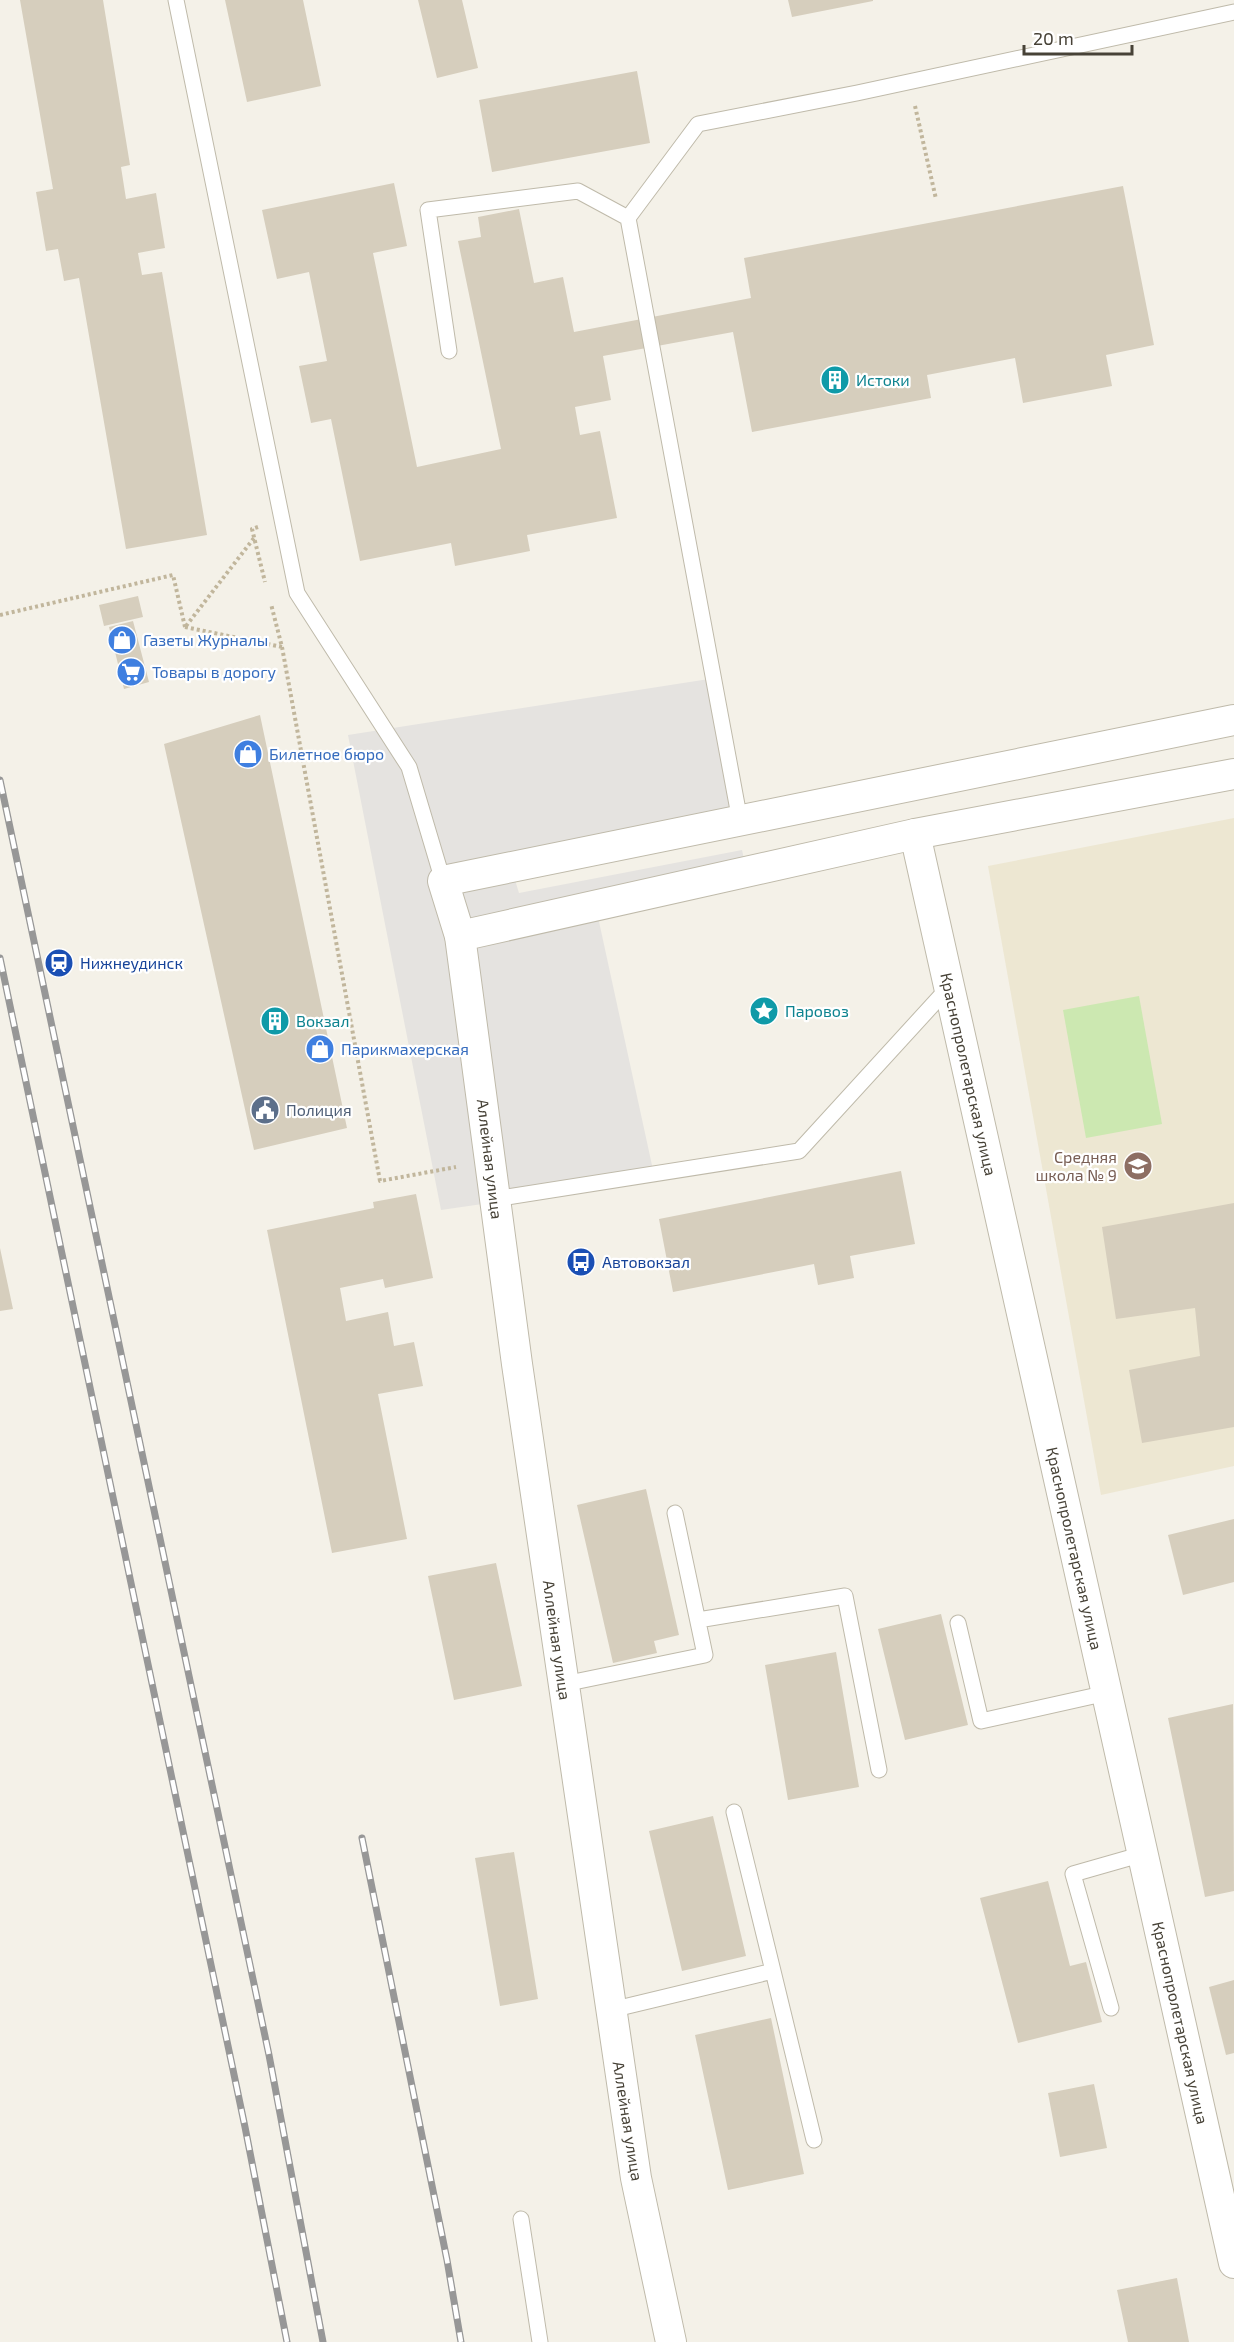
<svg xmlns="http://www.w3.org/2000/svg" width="1234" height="2342" viewBox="0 0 1234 2342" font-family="'Exo 2',sans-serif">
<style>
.education{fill:#ede7d2}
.green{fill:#cce8b1}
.parking{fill:#e5e3e0}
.building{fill:#d6cebd}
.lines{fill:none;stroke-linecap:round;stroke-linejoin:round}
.lane-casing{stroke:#bfbaaa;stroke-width:17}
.street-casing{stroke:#bfbaaa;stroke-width:32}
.path{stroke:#c1b69c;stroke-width:4;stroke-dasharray:3 3;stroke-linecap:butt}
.lane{stroke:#fff;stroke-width:15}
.street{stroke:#fff;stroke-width:30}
.rail-casing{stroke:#979797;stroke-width:7}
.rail{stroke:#fff;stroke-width:4.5;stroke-dasharray:14;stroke-linecap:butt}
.labels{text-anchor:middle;stroke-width:4.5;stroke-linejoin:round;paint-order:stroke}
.culture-label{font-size:16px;fill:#0d838f;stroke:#fff;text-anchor:start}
.shop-label{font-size:16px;fill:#366cbe;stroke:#fff;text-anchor:start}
.transit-label{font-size:16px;fill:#164399;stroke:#fff;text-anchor:start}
.street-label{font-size:16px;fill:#474237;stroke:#fff}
.service-label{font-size:16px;fill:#4e5e75;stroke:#fff;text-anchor:start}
.education-label{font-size:16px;fill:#785e54;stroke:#fff;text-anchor:end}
</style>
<rect width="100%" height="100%" fill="#f4f1e8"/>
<path class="education" d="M1234,818V1466L1101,1495L988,866Z"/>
<path class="green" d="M1139,996L1162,1124L1086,1138L1063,1010Z"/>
<path class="parking" d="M709,679L736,829L515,880L519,893L742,850L750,886L598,917L655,1179L441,1210L348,735Z"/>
<path class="building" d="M20,0H103L130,165L121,167L126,199L156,193L165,248L138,253L142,275L162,272L207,535L126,549L79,278L64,281L58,249L46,251L36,192L53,189Z
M225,0H303L321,86L247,102Z
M418,0H462L478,68L437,78Z
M788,0H873V1L792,17Z
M637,71L650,143L492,172L479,100Z
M394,183L407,246L373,253L417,467L501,449L458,241L481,237L478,217L519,209L534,283L563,277L574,332L751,298L744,258L1123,186L1154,345L1106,355L1112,386L1023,403L1015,358L927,375L931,398L752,432L733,332L603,356L611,400L575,407L580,435L600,431L617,518L527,535L530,551L455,566L451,543L360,561L331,419L311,423L299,366L327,361L309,272L277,279L262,210Z
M138,596L143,617L104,626L99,605Z
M133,621L149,682L124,689L109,627Z
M260,715L347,1128L254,1150L164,744Z
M901,1171L915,1244L850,1256L854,1278L818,1285L814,1264L673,1292L659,1219Z
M416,1194L433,1278L385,1288L383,1279L340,1288L346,1321L388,1312L394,1346L414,1342L423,1386L378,1394L407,1539L332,1553L267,1230L374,1208L373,1202Z
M1234,1203V1427L1142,1443L1129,1370L1200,1356L1195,1308L1116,1319L1102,1227Z
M0,1248L13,1309L0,1311Z
M646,1489L679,1635L654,1641L657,1653L613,1663L577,1505Z
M1234,1519V1582L1183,1595L1168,1535Z
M496,1563L522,1686L454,1700L428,1576Z
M941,1614L968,1725L905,1740L878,1629Z
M836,1652L859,1787L788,1800L765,1665Z
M1233,1704L1234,1891L1205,1897L1168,1718Z
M713,1816L746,1956L682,1971L649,1831Z
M514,1852L538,1999L500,2006L475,1858Z
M1048,1881L1070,1966L1086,1962L1102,2022L1018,2043L980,1898Z
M1234,1980V2053L1226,2055L1209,1987Z
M771,2018L804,2174L728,2190L695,2035Z
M1094,2084L1107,2148L1060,2157L1048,2093Z
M1177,2278L1189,2342H1128L1117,2290Z"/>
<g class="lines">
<g class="lane-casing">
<path id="lane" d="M176,0L297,593L409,767L443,881
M449,351L428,210L578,191L628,218
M740,821L628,218L698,124L857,93L1234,12
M495,1199L799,1151L948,988
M698,1620L845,1596L879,1770
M958,1623L981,1721L1107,1693
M564,1684L705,1655L675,1513
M734,1812L773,1971
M1111,2008L1073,1874L1143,1854
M611,2010L773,1971L814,2140
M521,2219L540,2342"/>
</g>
<g class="street-casing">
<g id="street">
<path id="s1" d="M915,834L1234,2263"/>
<path d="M460,936L915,834L1234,774"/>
<path d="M671,2342L636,2178L517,1364L460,936L443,881L1234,720"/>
</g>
</g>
<path class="path" d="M915,106L936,199
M258,527L252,529L265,582
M0,615L173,575L185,627
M186,626L254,538
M185,627L282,647L271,604
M282,647L380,1181L456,1167"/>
<use href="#lane" class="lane"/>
<use href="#street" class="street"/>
<g class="rail-casing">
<path id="rail" d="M0,780L269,2055L323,2342
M0,958L245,2127L287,2342
M362,1838L447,2260L461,2342"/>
</g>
<use href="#rail" class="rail"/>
</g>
<defs>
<g id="building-disc" transform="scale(1.5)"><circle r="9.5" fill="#0f9aa8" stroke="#fff"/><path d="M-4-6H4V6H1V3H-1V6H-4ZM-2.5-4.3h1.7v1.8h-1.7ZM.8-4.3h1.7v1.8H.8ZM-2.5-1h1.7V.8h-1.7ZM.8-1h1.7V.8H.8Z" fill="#fff"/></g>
<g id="shop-disc" transform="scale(1.5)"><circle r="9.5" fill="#3f7fe0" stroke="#fff"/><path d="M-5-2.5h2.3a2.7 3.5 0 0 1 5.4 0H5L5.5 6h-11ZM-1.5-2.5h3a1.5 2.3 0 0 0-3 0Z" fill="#fff"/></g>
<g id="supermarket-disc" transform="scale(1.5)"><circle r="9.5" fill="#3f7fe0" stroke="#fff"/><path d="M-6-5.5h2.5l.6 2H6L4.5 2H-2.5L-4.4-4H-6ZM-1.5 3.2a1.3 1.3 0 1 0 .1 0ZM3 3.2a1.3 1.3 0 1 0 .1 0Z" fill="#fff"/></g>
<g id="station-disc" transform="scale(1.5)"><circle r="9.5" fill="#1a4fb4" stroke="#fff"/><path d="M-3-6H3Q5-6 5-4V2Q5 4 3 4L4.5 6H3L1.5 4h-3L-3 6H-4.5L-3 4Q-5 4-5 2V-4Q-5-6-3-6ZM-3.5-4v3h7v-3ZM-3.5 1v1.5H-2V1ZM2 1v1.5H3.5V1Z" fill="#fff"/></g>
<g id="sight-disc" transform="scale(1.5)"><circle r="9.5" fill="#0f9aa8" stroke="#fff"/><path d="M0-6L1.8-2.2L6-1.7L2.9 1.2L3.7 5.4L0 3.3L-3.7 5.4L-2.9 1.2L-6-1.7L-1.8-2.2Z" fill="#fff"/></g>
<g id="civic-disc" transform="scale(1.5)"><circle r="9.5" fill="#5c6f8a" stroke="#fff"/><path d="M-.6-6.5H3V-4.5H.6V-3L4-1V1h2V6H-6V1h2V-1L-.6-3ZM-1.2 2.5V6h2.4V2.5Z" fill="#fff"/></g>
<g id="school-disc" transform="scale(1.5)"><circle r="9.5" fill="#8d6e63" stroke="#fff"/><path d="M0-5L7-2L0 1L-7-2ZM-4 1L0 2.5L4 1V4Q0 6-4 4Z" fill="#fff"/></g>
<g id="bus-disc" transform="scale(1.5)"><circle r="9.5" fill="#1a4fb4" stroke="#fff"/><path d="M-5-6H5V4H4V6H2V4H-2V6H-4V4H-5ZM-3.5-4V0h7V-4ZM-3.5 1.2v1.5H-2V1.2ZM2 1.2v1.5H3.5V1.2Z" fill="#fff"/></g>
</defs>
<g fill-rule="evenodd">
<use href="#building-disc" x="835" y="380"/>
<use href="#shop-disc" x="122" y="640"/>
<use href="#supermarket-disc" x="131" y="672"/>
<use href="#shop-disc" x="248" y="754"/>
<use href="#station-disc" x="59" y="963"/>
<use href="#sight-disc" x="764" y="1011"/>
<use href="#building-disc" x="275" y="1021"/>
<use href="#shop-disc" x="320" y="1049"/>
<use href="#civic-disc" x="265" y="1110"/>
<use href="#school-disc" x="1138" y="1166"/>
<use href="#bus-disc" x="581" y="1262"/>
</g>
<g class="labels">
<g class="culture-label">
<text x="856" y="386">Истоки</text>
<text x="785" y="1017">Паровоз</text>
<text x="296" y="1027">Вокзал</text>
</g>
<g class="shop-label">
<text x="143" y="646">Газеты Журналы</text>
<text x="152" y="678">Товары в дорогу</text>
<text x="269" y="760">Билетное бюро</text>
<text x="341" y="1055">Парикмахерская</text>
</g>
<g class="transit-label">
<text x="80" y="969">Нижнеудинск</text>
<text x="602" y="1268">Автовокзал</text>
</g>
<g class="street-label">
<text dy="6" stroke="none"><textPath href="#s1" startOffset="246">Краснопролетарская улица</textPath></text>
<text transform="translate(490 1159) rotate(83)" y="6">Аллейная улица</text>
<text dy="6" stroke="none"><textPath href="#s1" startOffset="732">Краснопролетарская улица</textPath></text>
<text transform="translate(557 1640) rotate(82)" y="6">Аллейная улица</text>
<text dy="6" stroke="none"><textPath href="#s1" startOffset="1218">Краснопролетарская улица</textPath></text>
<text transform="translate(628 2121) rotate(81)" y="6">Аллейная улица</text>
</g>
<g class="service-label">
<text x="286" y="1116">Полиция</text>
</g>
<g class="education-label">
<text x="1117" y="1163">Средняя<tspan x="1117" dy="18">школа № 9</tspan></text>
</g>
</g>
<path d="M1024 45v9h108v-9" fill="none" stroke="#474237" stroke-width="3"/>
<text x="1033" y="45" font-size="18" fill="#474237" stroke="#ffffff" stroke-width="4.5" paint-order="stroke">20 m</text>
</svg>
